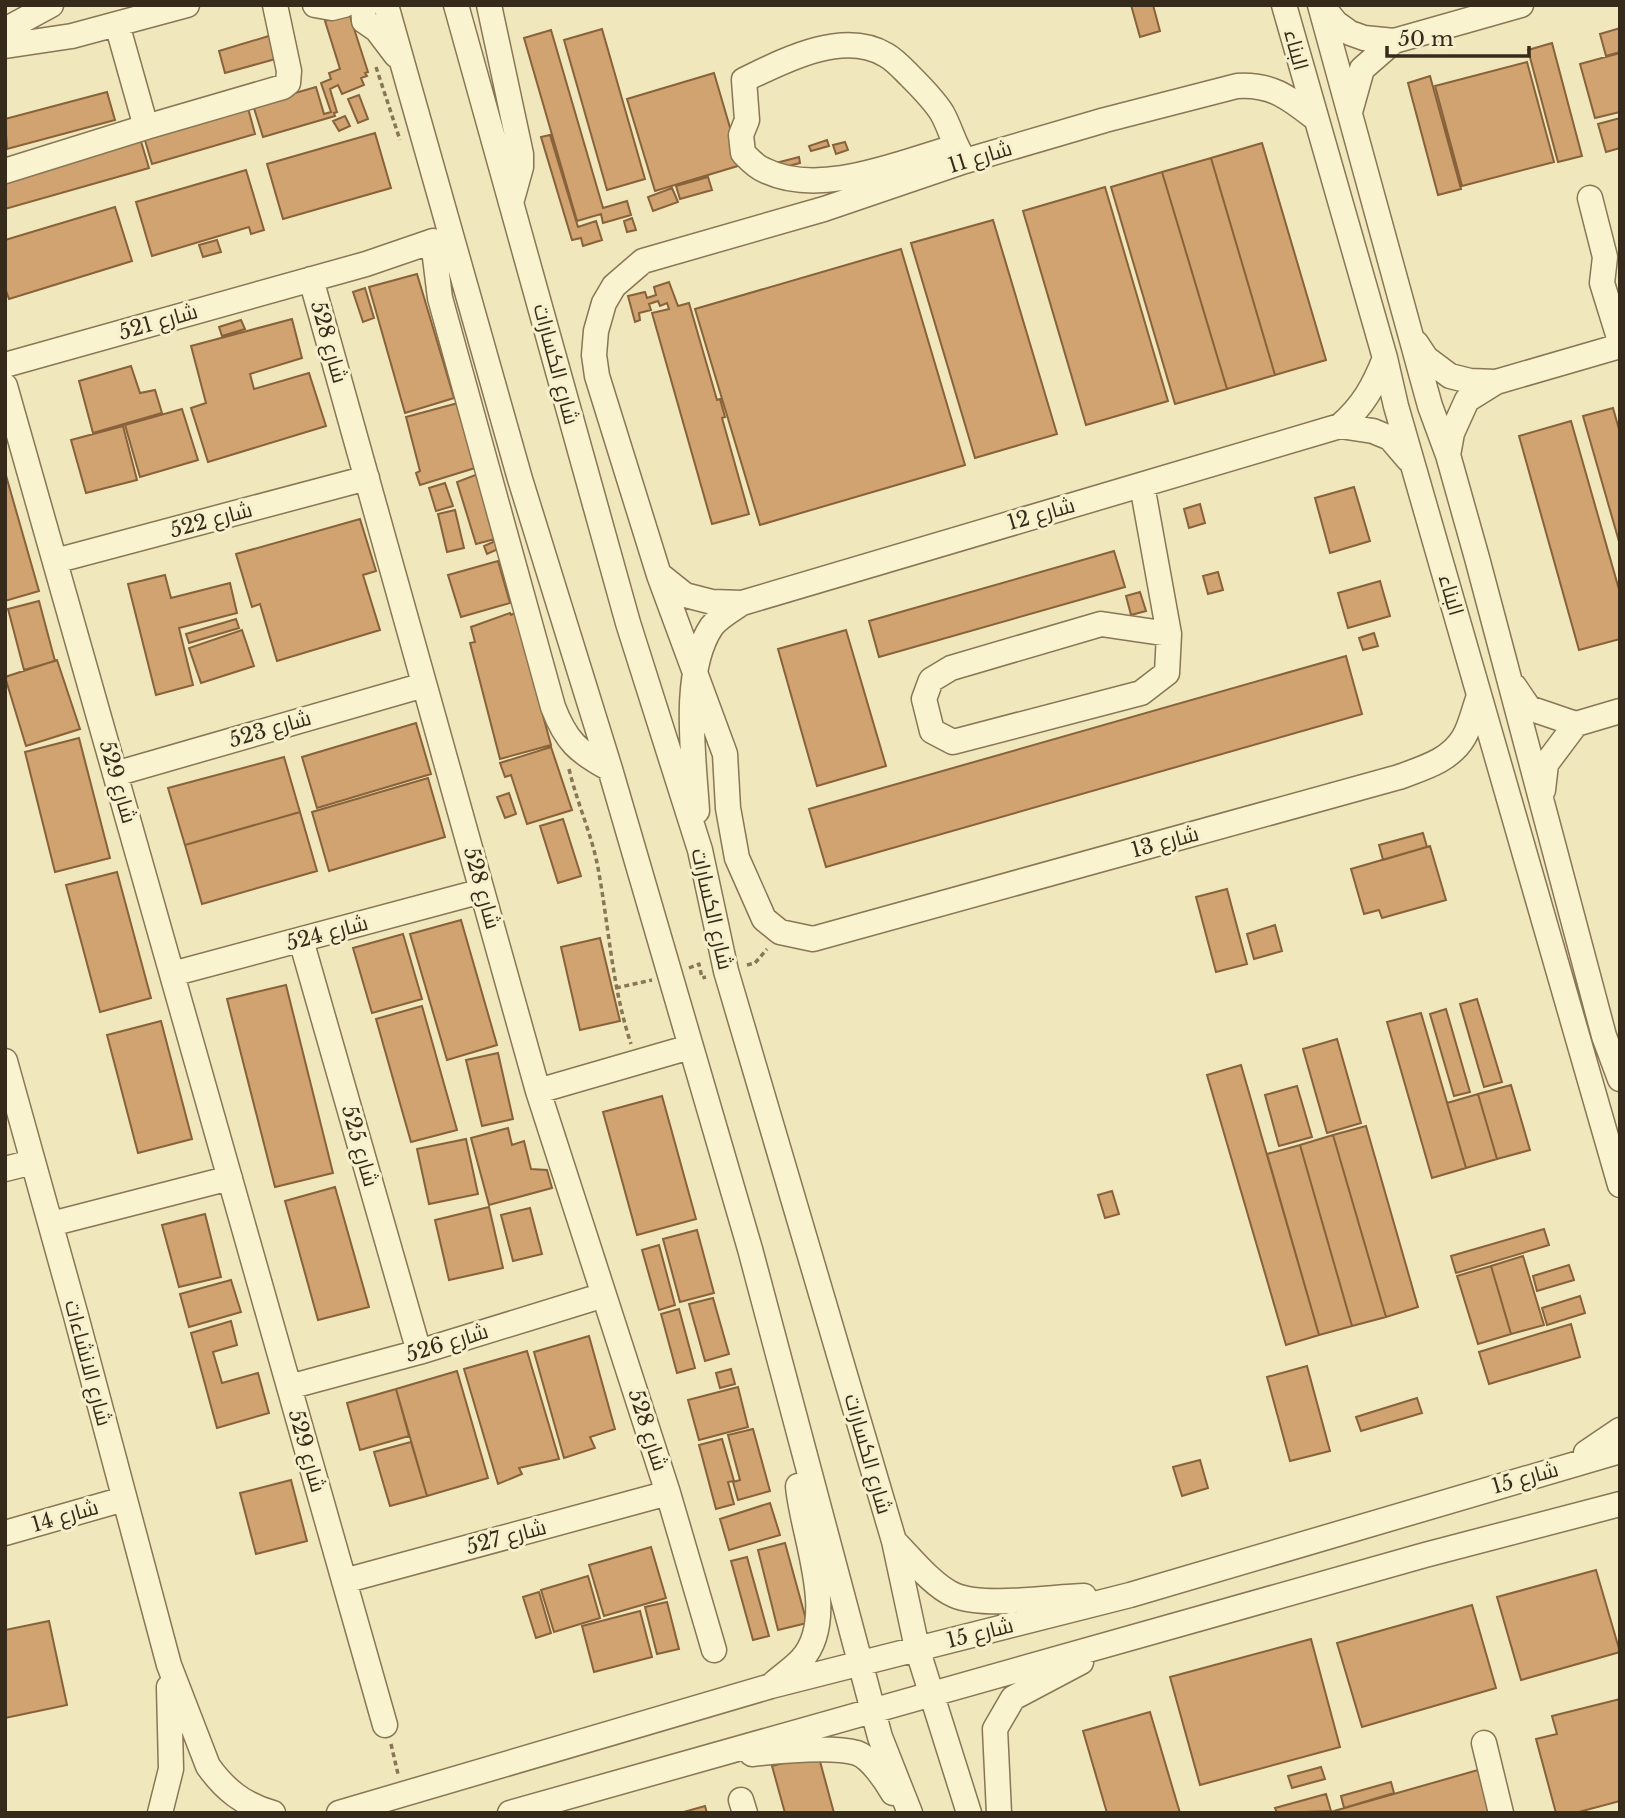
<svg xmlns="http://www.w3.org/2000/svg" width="1625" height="1818" viewBox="0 0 1625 1818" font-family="'Libre Baskerville',Cairo,serif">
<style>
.building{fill:#d0a370;stroke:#88623a;stroke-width:2}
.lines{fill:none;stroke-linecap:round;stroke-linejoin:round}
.minor-casing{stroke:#887655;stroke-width:27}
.path{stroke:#887655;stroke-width:3.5;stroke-dasharray:5 3.5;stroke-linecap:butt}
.minor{stroke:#faf3cf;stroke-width:24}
.labels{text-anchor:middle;stroke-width:6;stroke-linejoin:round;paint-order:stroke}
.street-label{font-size:21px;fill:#362b1b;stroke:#f7f0cc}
</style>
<rect width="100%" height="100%" fill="#f0e7bc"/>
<path class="building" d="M1131,5H1153L1160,31L1140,37Z
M349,13L368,72L365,73L367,76L361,78L364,85L342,94L338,85L330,89L337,112L334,113L335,116L263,137L253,105L316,87L324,114L331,112L321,83L331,79L329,73L340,69L325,21Z
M1620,28V52L1606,56L1600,34Z
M602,29L645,179L607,190L564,40Z
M551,30L603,208L627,201L631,215L603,223L601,214L577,221L524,38Z
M272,35L279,58L225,73L219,51Z
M1552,43L1582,156L1558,162L1528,50Z
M1620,53V112L1595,118L1580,64Z
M1527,62L1554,162L1462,186L1435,86Z
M714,73L741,165L655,191L627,99Z
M1430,76L1461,189L1438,195L1408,83Z
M107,92L115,120L7,149L5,119Z
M359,95L368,119L358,123L348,99Z
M248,108L255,134L152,164L144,137Z
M345,116L350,126L339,131L333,121Z
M1620,118V148L1606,152L1598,124Z
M375,133L391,188L283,219L267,164Z
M550,135L578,227L596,221L602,240L583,246L581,238L572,240L541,137Z
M140,138L149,168L5,209V177Z
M827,140L829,146L811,151L809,146Z
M845,142L848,150L836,154L833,145Z
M1262,143L1326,360L1275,375L1211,158Z
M799,157L800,163L774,170L772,164Z
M1211,158L1275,375L1227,389L1162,172Z
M246,170L264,230L251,234L249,227L152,256L136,202Z
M1162,172L1227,389L1175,404L1111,187Z
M708,177L712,190L680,199L676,186Z
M1105,187L1168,401L1086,425L1023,211Z
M672,188L678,202L653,211L648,197Z
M115,207L132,261L9,299L5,288V240Z
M632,218L636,230L627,232L624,221Z
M993,220L1057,434L975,458L911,243Z
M217,240L221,252L203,257L199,245Z
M901,249L965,465L760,525L695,309Z
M417,274L454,398L405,413L369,287Z
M669,282L678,306L689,303L717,400L720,399L725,417L722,418L749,514L712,524L652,313L669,309L667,303L660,306L658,301L649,304L651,310L639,313L640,320L635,322L628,296L645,292L647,298L656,295L654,287Z
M365,288L374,318L363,322L353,292Z
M292,319L302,358L250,374L254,389L309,373L326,426L208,462L191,408L206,403L191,346Z
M241,320L245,329L222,336L219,327Z
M131,366L140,393L155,390L162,413L93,433L79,381Z
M458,403L475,468L420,485L416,473L420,471L406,417Z
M1613,408L1620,433V545L1583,416Z
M182,409L198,460L140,477L125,425Z
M1571,421L1620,593V639L1579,650L1519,436Z
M123,426L137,480L86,493L71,440Z
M5,472L39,591L5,601Z
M483,472L495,539L476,544L457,482Z
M445,483L453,506L436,511L429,488Z
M1354,487L1370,541L1330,553L1315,498Z
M1200,504L1205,523L1189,528L1184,509Z
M455,510L464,548L447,552L438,514Z
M360,519L376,571L363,575L380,630L277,661L260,604L252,607L236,554Z
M502,538L505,546L487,554L484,546Z
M1114,551L1125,587L879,657L869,621Z
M498,561L510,603L461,617L448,575Z
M1218,572L1223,590L1208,594L1203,576Z
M165,575L171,598L230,583L237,613L179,628L193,685L156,695L128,584Z
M1380,581L1390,616L1348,628L1338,593Z
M1140,592L1146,611L1131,615L1126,596Z
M39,601L55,661L24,670L8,609Z
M510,613L511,615L515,613L551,745L500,759L470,643L475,642L471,627Z
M236,619L239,628L189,643L186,634Z
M242,630L254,666L201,683L189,648Z
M846,630L886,766L817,786L778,649Z
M1374,633L1378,646L1363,650L1359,638Z
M1346,656L1362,714L826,867L809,809Z
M57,660L80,729L26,746L5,677Z
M416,723L431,774L317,808L302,757Z
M79,738L110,858L55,872L25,752Z
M551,747L572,810L527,824L511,775L505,777L500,763Z
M284,757L300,812L185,845L168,788Z
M428,778L445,837L329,871L312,812Z
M509,793L516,814L505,818L497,797Z
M300,812L317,871L202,904L185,845Z
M563,819L581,876L558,883L540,826Z
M1423,833L1427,847L1383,860L1379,845Z
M1430,846L1446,900L1382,918L1379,910L1364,914L1351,869Z
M117,872L151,998L100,1012L66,885Z
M1227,889L1247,964L1216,972L1196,897Z
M461,920L497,1045L447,1060L410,934Z
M1275,925L1282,951L1254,959L1247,934Z
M403,934L422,999L372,1013L353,948Z
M600,938L620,1021L580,1030L561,947Z
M286,985L333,1173L275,1187L227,999Z
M1477,999L1502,1082L1484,1087L1460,1004Z
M422,1006L457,1130L411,1142L376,1019Z
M1446,1009L1470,1092L1454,1096L1430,1014Z
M1421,1013L1466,1168L1432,1178L1387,1022Z
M161,1021L192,1139L138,1153L107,1035Z
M1337,1039L1361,1123L1327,1133L1303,1049Z
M498,1053L513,1119L482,1126L466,1060Z
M1241,1065L1319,1335L1286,1345L1207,1075Z
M1511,1085L1530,1150L1497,1159L1478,1094Z
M1297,1086L1312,1137L1279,1146L1265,1095Z
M1478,1094L1497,1159L1466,1168L1447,1103Z
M662,1096L696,1219L637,1235L603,1112Z
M1366,1126L1418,1307L1386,1317L1333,1135Z
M508,1128L512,1145L524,1141L531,1169L547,1170L552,1188L489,1205L471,1138Z
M1333,1135L1386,1317L1352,1326L1300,1145Z
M466,1139L478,1194L429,1204L417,1149Z
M1300,1145L1352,1326L1319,1335L1267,1154Z
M335,1187L369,1307L318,1320L285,1201Z
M1112,1191L1119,1214L1105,1218L1098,1195Z
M489,1207L503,1268L449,1280L435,1220Z
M530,1208L542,1254L513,1261L501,1215Z
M205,1214L221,1277L179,1287L162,1225Z
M1544,1229L1549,1245L1456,1273L1451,1256Z
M697,1230L714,1293L680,1302L663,1239Z
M659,1245L675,1305L659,1310L642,1250Z
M1523,1256L1544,1325L1511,1334L1491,1266Z
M1569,1265L1574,1280L1537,1291L1533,1276Z
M1491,1266L1511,1334L1478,1344L1457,1276Z
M231,1280L241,1312L189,1327L180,1294Z
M1580,1296L1585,1313L1547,1325L1542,1308Z
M713,1298L729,1354L705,1361L689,1304Z
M679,1309L695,1368L677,1373L661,1314Z
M231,1321L237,1345L213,1352L222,1383L258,1373L269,1413L217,1428L191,1333Z
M1571,1324L1580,1357L1489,1384L1479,1352Z
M589,1336L615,1429L590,1437L595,1448L564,1458L534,1352Z
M527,1351L559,1459L519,1468L522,1474L498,1484L464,1369Z
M1307,1366L1330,1451L1290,1461L1267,1377Z
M731,1369L735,1384L720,1388L716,1373Z
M457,1371L488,1478L427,1496L396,1389Z
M738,1387L748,1427L699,1440L688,1400Z
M396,1389L409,1436L360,1450L347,1403Z
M1417,1398L1422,1413L1361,1431L1356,1417Z
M753,1429L770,1491L738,1500L733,1482L740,1480L728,1435Z
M722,1439L734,1481L728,1482L734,1504L716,1509L699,1445Z
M411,1442L427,1496L390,1506L374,1452Z
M1200,1460L1208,1488L1182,1496L1173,1467Z
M291,1480L307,1541L256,1554L240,1493Z
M770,1503L780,1535L729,1550L720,1519Z
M785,1543L807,1623L778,1630L758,1550Z
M651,1547L666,1598L604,1616L589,1565Z
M747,1557L769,1636L753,1640L731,1561Z
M1596,1570L1620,1652L1521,1680L1497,1597Z
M588,1576L600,1618L554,1632L541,1590Z
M539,1592L551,1633L536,1638L523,1597Z
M667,1602L679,1649L657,1654L645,1607Z
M1472,1605L1496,1688L1362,1727L1337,1643Z
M640,1611L652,1657L594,1672L582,1626Z
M49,1621L67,1705L5,1718V1630Z
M1311,1639L1340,1747L1200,1785L1170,1677Z
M1620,1699V1801L1575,1813H1556L1536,1739L1557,1734L1552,1716Z
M1150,1712L1180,1813H1107L1083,1731Z
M818,1754L834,1813H785L772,1766Z
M1321,1767L1325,1779L1292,1788L1288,1776Z
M1478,1770L1490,1813H1327Z
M1391,1782L1394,1793L1344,1808L1341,1796Z
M1326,1794L1331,1811L1277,1813L1275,1808Z
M705,1806L707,1813H680Z"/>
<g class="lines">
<g class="minor-casing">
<path id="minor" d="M315,5L332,8L344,5
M363,5L364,21L377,30L396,55
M386,5L520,479L610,769L750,1249L880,1737L910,1813
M456,5L628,623L700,850L726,971L894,1541L917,1648L969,1813
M489,5L521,154V167L511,203
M1284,5L1385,358L1396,406L1620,1185
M1320,5L1430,406L1448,455L1477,558L1604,1036L1620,1079
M1322,6L1336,23L1350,33L1364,38L1394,41L1521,5
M5,30L51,5
M5,46L72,36L187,5
M1350,112L1362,69L1394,41
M1315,118C1288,97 1272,84 1237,86L1105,120L965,161L824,209L643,261L614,286L604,303L596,331L594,355L597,376L659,575L725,754L728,808L737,858L764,919L780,932L813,939L1399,777C1423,768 1450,761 1464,737C1471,725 1474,709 1479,696
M146,127L283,87L288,83L289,71L275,5
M955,147C899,163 819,198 764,170C756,167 749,159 743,153L741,135L747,120L744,80C783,61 843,29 886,55C895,60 903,69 910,76C921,87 934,100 942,113C951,129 954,146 965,161
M5,171L146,127L117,24
M1590,198L1605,257L1602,283L1620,341
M311,279L538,1091L668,1493L714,1650
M1416,343L1426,358L1450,376L1470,381L1496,382L1620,346
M5,365L366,264L433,241L440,298L553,707C566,741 578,752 610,769
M5,386L385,1725
M1340,426C1363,406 1374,386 1385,358
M1448,455L1452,433L1467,400L1496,382
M1142,485L1169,634L1167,673L1141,693L953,742L932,731L924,699L931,680L951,668L1101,624L1169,634
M55,561L367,478
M660,575L685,595L712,602L742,603L1340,426L1373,431L1390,438L1408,459
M1514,686L1529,708L1576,724L1620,711
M115,774L424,685
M1543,790L1546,764L1576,724
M697,811C694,759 681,671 712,626C719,617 732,610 742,603
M301,940L419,1352
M172,974L482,891
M5,1061L76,1316L169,1665L208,1766C225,1790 244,1805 273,1813
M538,1091L690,1047
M5,1169L33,1162
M51,1224L230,1178
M289,1387L419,1352L604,1295
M1586,1453L1620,1430
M5,1533L124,1499
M894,1541C910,1557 933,1586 954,1595C983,1608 1050,1597 1084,1596
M344,1581L668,1493
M774,1683C783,1675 794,1668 802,1659C839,1617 802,1535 798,1486
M1484,1743L1501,1813
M752,1754C779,1751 832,1746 857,1753C871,1758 886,1781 893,1793
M741,1800L745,1813
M160,1813L171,1769L169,1687
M339,1813L771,1686L1130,1595L1620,1451
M510,1813L1425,1555L1620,1504
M999,1813L995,1729L1013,1698L1081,1662"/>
</g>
<path class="path" d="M376,67L400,140
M569,769C577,803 592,835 598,868C609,927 612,987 631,1044
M747,965L755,963L767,949
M689,968L699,964L702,978L706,977
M616,988L652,980
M391,1744L398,1774"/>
<use href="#minor" class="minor"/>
</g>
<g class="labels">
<g class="street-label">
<text transform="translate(1296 50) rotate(75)" y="7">البناء</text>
<text transform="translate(980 157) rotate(-17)" y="7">شارع 11</text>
<text transform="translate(158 322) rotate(-16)" y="7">شارع 521</text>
<text transform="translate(329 342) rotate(74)" y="7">شارع 528</text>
<text transform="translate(556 364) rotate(75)" y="7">شارع الكسارات</text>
<text transform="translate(1041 514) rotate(-16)" y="7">شارع 12</text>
<text transform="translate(211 520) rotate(-15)" y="7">شارع 522</text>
<text transform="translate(1451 595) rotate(74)" y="7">البناء</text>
<text transform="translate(270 729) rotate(-16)" y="7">شارع 523</text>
<text transform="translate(118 782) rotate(74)" y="7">شارع 529</text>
<text transform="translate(1165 842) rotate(-15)" y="7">شارع 13</text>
<text transform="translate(482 888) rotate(74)" y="7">شارع 528</text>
<text transform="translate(712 909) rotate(77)" y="7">شارع الكسارات</text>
<text transform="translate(327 933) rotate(-15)" y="7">شارع 524</text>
<text transform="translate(360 1146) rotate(74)" y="7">شارع 525</text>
<text transform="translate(447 1343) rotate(-17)" y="7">شارع 526</text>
<text transform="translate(88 1363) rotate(75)" y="7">شارع الانشاءات</text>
<text transform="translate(648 1430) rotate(72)" y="7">شارع 528</text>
<text transform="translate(307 1451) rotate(74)" y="7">شارع 529</text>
<text transform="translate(868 1454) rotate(74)" y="7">شارع الكسارات</text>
<text transform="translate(1525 1478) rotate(-16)" y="7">شارع 15</text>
<text transform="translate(65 1516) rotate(-16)" y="7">شارع 14</text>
<text transform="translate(506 1537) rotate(-15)" y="7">شارع 527</text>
<text transform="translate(980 1633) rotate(-14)" y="7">شارع 15</text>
</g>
</g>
<rect width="1625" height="1818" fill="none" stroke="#362b1b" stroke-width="14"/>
<path d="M1387 46v10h142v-10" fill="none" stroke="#362b1b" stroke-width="3.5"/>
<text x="1398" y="46" font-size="21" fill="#362b1b" stroke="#f7f0cc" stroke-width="5" paint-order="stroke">50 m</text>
</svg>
